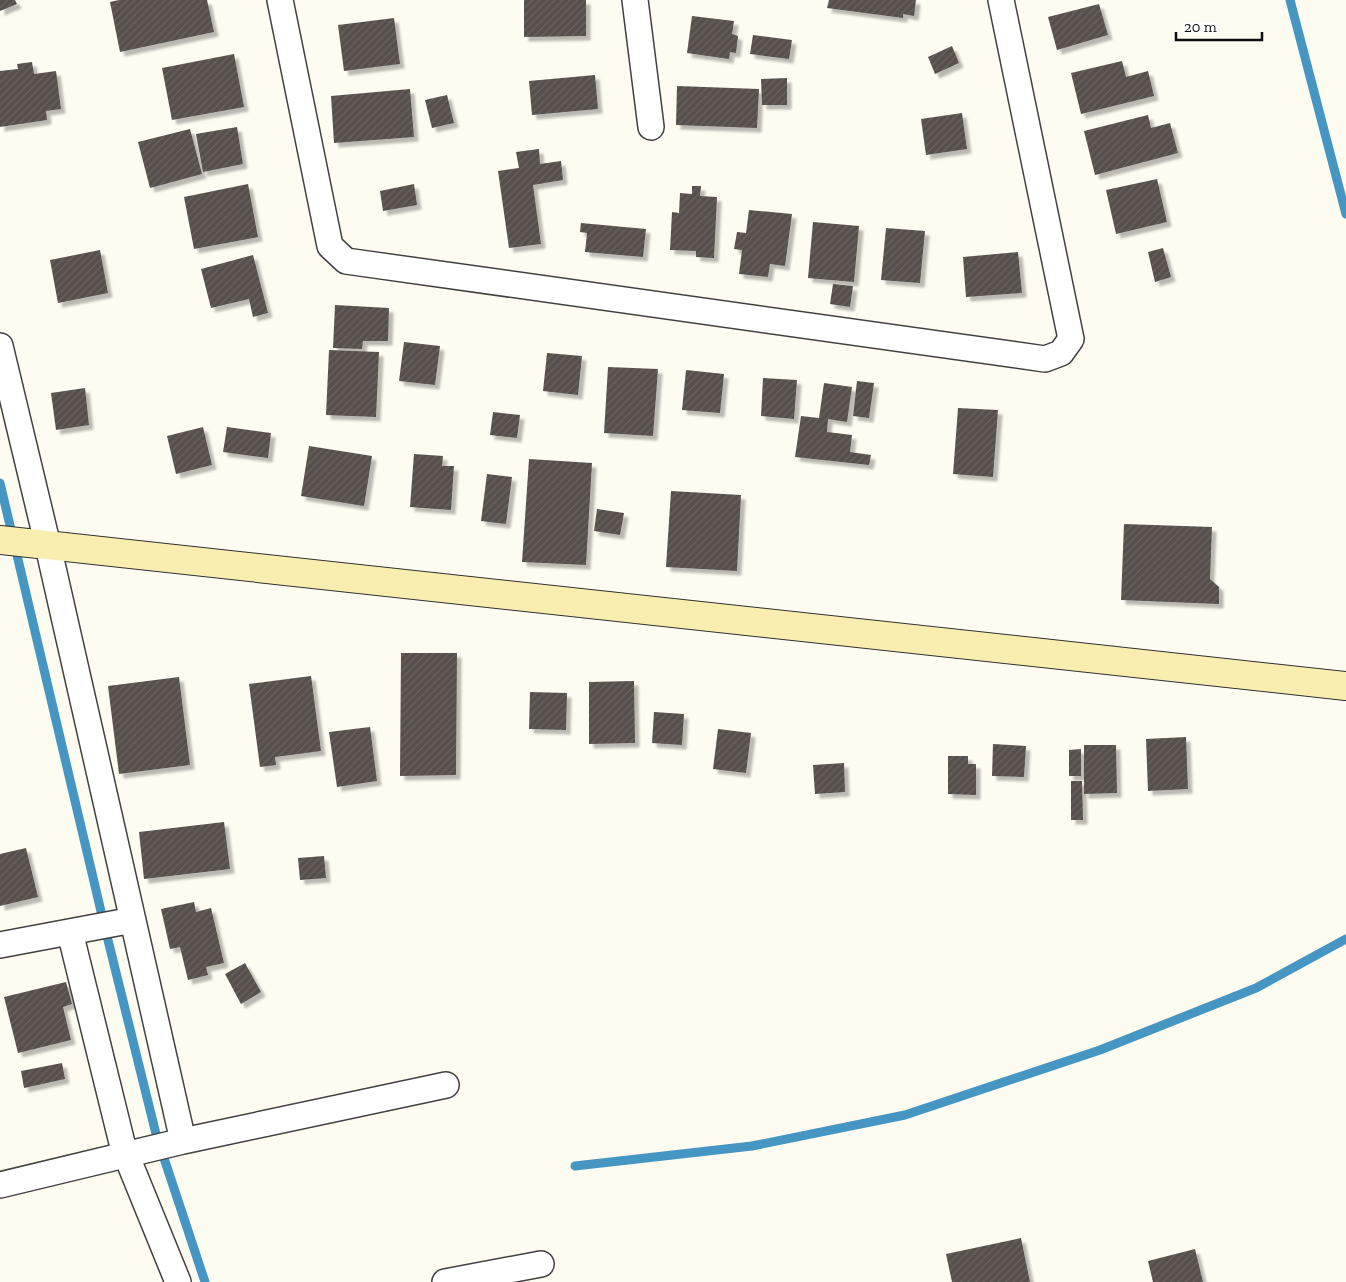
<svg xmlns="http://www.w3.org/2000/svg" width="1346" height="1282" viewBox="0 0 1346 1282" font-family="'Zilla Slab',serif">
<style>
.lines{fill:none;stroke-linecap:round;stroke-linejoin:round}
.stream{stroke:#4596c3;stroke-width:9}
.building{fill:url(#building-hatch);filter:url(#shadow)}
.minor-casing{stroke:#414141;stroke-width:28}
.secondary-casing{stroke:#303030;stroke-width:30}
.minor{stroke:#fff;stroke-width:25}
.secondary{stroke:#f9eeb0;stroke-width:28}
</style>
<defs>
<pattern id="building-hatch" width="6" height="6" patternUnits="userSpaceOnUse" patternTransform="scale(1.25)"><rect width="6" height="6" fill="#564f4b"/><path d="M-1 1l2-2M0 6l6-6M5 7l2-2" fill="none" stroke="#696461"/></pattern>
<filter id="shadow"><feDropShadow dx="4.5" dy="4.5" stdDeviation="1" flood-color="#0004"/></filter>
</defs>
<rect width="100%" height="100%" fill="#fefbf0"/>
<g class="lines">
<path class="stream" d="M1290,0L1346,214
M0,483L104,924L156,1134L205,1282
M575,1166L752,1146L905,1115L1100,1050L1256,988L1346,939"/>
</g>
<path class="building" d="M0,0H15L17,4L0,11Z
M119,0H207L214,32L120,52L110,2Z
M524,0H586V36L524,37Z
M829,0H916L914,16L903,14V18L827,8Z
M1099,4L1108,35L1057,50L1048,17Z
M692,16L734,21L732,34L738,36L736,53L730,52L729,59L687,53Z
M394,18L400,64L344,71L338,25Z
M753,35L792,40L789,59L750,54Z
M952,46L959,63L935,74L928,57Z
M234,54L244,107L172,120L162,68Z
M1122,61L1126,77L1148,71L1154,96L1081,114L1071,73Z
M32,62L34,74L56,71L61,109L46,111L47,120L0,127V71L18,69L17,64Z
M595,75L598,109L532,115L529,81Z
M787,78V105H762L761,79Z
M677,86L759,89L757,128L676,125Z
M410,89L414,137L334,143L331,96Z
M447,95L454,123L432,128L425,100Z
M962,113L967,149L926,155L921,119Z
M1148,115L1151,128L1170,123L1178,153L1095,175L1084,131Z
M237,127L243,164L203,172L196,134Z
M190,129L202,174L150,188L138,142Z
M539,149L540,164L561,161L563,180L533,185L541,244L509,248L498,171L519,168L516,152Z
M1157,179L1167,222L1116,234L1106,190Z
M248,184L258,237L194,249L184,197Z
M414,184L417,205L383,211L380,191Z
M692,186H701L700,196L717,197L714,258L696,257V251L670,250L672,212L679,213L680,193L692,194Z
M749,210L792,214L785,266L770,264L768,277L739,274L742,250L734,249L737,232L746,233Z
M813,222L859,226L854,282L808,278Z
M581,223L646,229L643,257L585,252L587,233L580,232Z
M886,228L925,231L920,283L881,280Z
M1163,248L1171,277L1155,282L1148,252Z
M100,250L108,293L58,303L50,260Z
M1018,252L1022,293L966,297L963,257Z
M253,255L268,313L253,317L249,299L211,308L201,269Z
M833,284L853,286L850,307L830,304Z
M335,305L389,308L388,341H363L362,349L333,348Z
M404,342L440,346L435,385L399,381Z
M329,350L379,352L376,417L326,415Z
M547,353L582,356L578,395L543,391Z
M608,367L658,369L653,436L604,433Z
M686,370L724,374L720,413L682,410Z
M763,378L797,380L794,419L761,416Z
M857,381L874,383L869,418L853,416Z
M824,383L852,387L847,422L828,419L827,432L852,435L850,452L871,455L869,465L795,457L801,416L819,418Z
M85,388L89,425L56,430L51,393Z
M958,408L998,410L993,477L953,474Z
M493,412L520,415L517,438L490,435Z
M203,427L212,465L176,474L167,436Z
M227,427L271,433L268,458L223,452Z
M309,446L372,456L364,506L301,496Z
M414,454L443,456L442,466H454L451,510L410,507Z
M529,459L592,463L586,565L522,562Z
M487,474L512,477L506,524L481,521Z
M671,491L741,495L737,571L666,567Z
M597,509L624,513L620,535L594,531Z
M1124,524L1212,527L1210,579L1219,587V604L1121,600Z
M401,653H457L456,775L400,776Z
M311,676L321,751L275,757L276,765L260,767L249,684Z
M179,677L190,765L119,774L108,686Z
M634,681L635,743L589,744V682Z
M530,692L567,693L566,730L529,729Z
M654,712L684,714L682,745L652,743Z
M370,727L377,781L337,787L329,732Z
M718,729L751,733L746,773L713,769Z
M1186,737L1188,789L1148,791L1146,739Z
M993,744L1026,746L1024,777L992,776Z
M1084,745H1116L1117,793L1084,794Z
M1081,749V776H1069V750Z
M948,756H968V764H976V795L948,794Z
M844,763L845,792L815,794L813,765Z
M1071,781H1082L1083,820H1071Z
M224,822L230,869L144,879L139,832Z
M26,848L38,897L0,906V854Z
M324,856L326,878L300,880L298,858Z
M194,902L196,912L211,908L224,963L206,967L208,975L188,980L180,947L170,949L161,909Z
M245,963L261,992L241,1004L225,974Z
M66,982L72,1004L63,1007L71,1040L18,1053L4,997Z
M62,1063L65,1079L24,1088L21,1071Z
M1021,1238L1030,1282H952L946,1254Z
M1195,1249L1203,1282H1153L1148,1261Z"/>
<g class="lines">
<g class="minor-casing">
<path id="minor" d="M280,0L330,246L346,261L1045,359L1061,353L1071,339L1001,0
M635,0L651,127
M0,346L48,546L183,1141L446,1085
M70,932L123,1147L178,1282
M0,945L133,920
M0,1185L183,1141
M445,1282L541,1264"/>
</g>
<g class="secondary-casing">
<path id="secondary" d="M0,540L1346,686"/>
</g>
<use href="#minor" class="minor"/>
<use href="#secondary" class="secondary"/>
</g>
<path d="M1176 32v8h86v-8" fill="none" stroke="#0e0e0e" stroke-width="2.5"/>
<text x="1184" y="32" font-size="15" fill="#0e0e0e" stroke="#ffffff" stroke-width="4" paint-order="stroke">20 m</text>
</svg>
